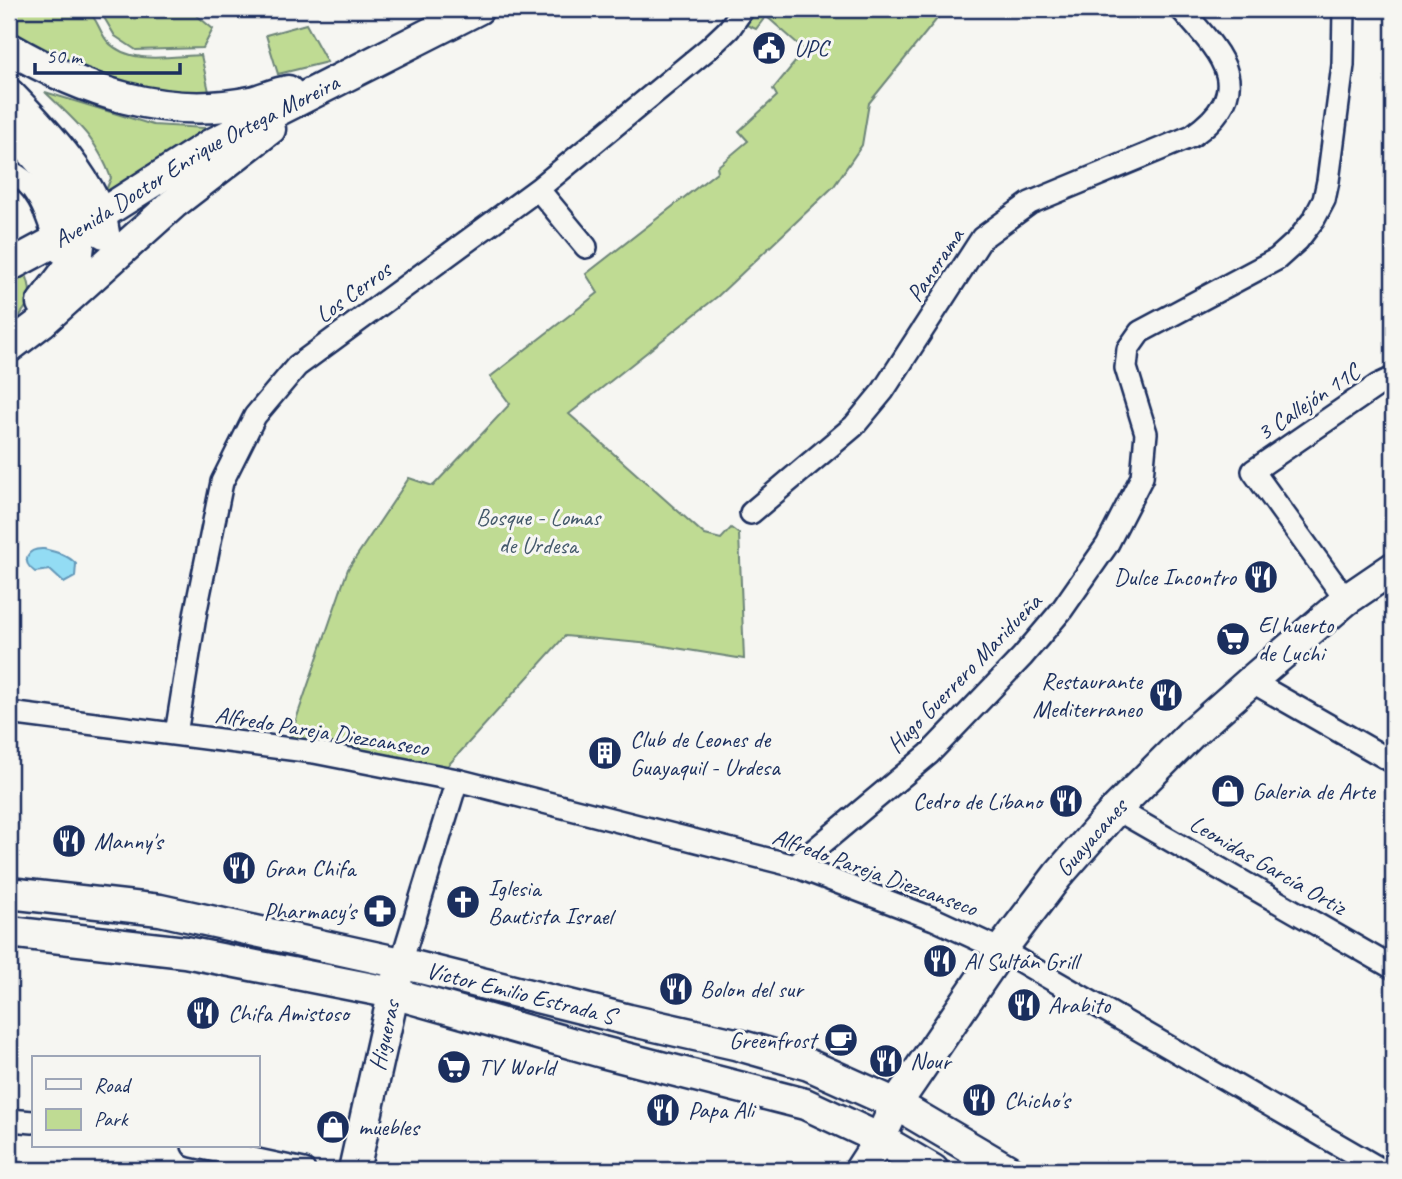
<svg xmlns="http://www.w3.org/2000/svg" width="1402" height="1179" viewBox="0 0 1402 1179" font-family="Caveat,sans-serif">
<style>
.green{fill:#bfdb93;stroke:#6d8578;stroke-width:2}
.water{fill:#93dcf4;stroke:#6397b8;stroke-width:2}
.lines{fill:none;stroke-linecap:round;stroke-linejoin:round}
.street-casing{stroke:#1b2f5e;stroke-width:26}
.secondary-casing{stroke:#1b2f5e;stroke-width:35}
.street{stroke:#f6f6f2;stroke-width:21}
.secondary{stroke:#f6f6f2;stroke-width:30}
.labels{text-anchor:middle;stroke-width:6;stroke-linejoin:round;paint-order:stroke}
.poi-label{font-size:24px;fill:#1b2f5e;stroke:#f6f6f2;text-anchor:start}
.street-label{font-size:24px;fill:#1b2f5e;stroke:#f6f6f2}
.park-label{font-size:24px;fill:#445a6b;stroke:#f6f6f2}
</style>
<rect width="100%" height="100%" fill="#f6f6f2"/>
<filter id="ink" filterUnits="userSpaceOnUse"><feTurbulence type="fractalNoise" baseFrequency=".0143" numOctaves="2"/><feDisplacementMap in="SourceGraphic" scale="14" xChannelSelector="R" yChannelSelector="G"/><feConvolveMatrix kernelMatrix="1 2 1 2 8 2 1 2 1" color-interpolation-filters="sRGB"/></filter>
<g filter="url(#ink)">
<path class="green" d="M9,9H86C97,17 99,31 107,41C130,66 171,56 201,55L210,96L146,95L81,75L9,34Z
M99,9H189L213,29L203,48L136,50L115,36Z
M750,9H945L869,103L862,145L834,186L718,296L569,414L705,535L721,539L731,528L739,534L744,659L651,644L565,636L443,771L289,740L348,569L409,478L433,486L510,404L490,377L598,293L586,274L718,171L717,167L748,141L739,131L777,96L773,89L805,50L766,16L756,29L744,24Z
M306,24L327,62L278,74L266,35Z
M45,92L153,125L223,129L100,205L111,178C96,137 76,122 45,92Z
M25,272C37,301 26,307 9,329V273Z"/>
<path class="water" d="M44,549C56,552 68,555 76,564L75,577L64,583L50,570L35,572C20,561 27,548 44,549Z"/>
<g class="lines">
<g class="street-casing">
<path id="street" d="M9,171C42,186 48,220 59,252
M538,189L586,247
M751,513L854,426L883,391L982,238L1030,203L1192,136C1257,90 1223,56 1181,9
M1346,600L1253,471L1378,385L1393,378
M1251,681L1393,762
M9,713L314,752L457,780L795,866L934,919L1001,950L1382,1170
M176,734L196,610L222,482L255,416L297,366L538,189L709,48L729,29L743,9
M1116,809L1393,968
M795,866L929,754L1022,657L1061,611L1107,545L1142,477L1146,433L1126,368L1128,349L1140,332L1277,259L1298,240L1314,219L1324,200L1328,181L1343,65L1344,9
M401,963L457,780
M9,1120L33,1122
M193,1146L304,1170"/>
</g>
<g class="secondary-casing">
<g id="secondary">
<path d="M9,48C83,91 165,120 251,102C264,99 275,93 288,91"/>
<path d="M9,94C41,127 98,185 104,233"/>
<path d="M9,125L54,177L80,237L78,253L72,264L42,303"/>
<path id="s1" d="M9,266L78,229L210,145L478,9"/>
<path d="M9,347L42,322L173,204L270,129"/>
<path id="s2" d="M9,893L160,910L401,963L629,1020L735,1044L809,1065L896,1104L1008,1170"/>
<path d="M9,932L185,952L393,993L602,1052L805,1104L880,1139L933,1170"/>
<path id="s3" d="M354,1170L398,973"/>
<path id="s4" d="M860,1170L880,1139L896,1104L1001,950L1058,875L1116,809L1191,734L1251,681L1346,600L1393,568"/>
</g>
</g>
<use href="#street" class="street"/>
<use href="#secondary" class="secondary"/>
</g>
</g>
<defs>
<g id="civic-disc" transform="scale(1.75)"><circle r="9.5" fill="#1b2f5e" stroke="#f6f6f2"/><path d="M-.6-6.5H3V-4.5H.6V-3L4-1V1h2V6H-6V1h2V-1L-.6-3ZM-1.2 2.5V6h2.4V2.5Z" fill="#fff"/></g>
<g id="restaurant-disc" transform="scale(1.75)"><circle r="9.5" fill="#1b2f5e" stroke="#f6f6f2"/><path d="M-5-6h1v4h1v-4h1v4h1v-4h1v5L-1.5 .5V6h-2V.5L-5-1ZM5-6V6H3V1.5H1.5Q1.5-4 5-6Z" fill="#fff"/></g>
<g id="supermarket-disc" transform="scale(1.75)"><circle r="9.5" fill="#1b2f5e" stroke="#f6f6f2"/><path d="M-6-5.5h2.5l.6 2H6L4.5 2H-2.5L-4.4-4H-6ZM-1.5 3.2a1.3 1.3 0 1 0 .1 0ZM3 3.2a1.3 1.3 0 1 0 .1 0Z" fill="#fff"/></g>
<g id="building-disc" transform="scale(1.75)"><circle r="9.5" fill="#1b2f5e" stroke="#f6f6f2"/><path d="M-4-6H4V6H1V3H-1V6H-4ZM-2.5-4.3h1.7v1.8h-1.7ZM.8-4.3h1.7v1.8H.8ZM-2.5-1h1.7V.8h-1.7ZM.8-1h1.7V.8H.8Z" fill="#fff"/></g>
<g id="shop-disc" transform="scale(1.75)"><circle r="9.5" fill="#1b2f5e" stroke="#f6f6f2"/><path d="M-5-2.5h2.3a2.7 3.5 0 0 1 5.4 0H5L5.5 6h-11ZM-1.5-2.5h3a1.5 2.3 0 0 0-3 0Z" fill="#fff"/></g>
<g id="church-disc" transform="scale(1.75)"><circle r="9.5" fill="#1b2f5e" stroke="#f6f6f2"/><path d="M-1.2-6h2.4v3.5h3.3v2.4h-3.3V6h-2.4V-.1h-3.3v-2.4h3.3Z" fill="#fff"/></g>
<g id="pharmacy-disc" transform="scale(1.75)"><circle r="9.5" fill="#1b2f5e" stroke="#f6f6f2"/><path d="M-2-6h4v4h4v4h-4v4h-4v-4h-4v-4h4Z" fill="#fff"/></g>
<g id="cafe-disc" transform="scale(1.75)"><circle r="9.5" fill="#1b2f5e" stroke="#f6f6f2"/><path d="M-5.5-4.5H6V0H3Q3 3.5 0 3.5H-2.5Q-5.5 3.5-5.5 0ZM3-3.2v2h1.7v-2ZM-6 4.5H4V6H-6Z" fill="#fff"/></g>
</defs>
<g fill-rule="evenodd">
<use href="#civic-disc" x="769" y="48"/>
<use href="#restaurant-disc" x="1261" y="577"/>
<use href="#supermarket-disc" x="1233" y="639"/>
<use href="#restaurant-disc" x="1166" y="695"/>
<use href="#building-disc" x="605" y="753"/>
<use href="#shop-disc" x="1228" y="791"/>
<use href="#restaurant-disc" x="1066" y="801"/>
<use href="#restaurant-disc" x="69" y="841"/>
<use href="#restaurant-disc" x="239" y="868"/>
<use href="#church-disc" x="463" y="902"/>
<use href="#pharmacy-disc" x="380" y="911"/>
<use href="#restaurant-disc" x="940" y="961"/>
<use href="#restaurant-disc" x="676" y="989"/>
<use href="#restaurant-disc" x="1024" y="1005"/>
<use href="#restaurant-disc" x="203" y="1013"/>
<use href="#cafe-disc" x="841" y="1040"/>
<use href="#restaurant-disc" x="886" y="1061"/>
<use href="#supermarket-disc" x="454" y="1067"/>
<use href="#restaurant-disc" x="979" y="1100"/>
<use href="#restaurant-disc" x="663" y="1110"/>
<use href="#shop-disc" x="333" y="1127"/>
</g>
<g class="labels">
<g class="poi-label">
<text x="794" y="56">UPC</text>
<text x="1236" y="585" text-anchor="end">Dulce Incontro</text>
<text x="1258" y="633">El huerto<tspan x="1258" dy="28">de Luchi</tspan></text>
<text x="1142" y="689" text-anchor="end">Restaurante<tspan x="1142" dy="28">Mediterraneo</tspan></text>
<text x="630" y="747">Club de Leones de<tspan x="630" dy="28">Guayaquil - Urdesa</tspan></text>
<text x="1252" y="799">Galeria de Arte</text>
<text x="1042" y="809" text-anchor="end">Cedro de Líbano</text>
<text x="94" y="849">Manny's</text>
<text x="264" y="876">Gran Chifa</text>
<text x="488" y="896">Iglesia<tspan x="488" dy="28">Bautista Israel</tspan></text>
<text x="356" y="919" text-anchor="end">Pharmacy's</text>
<text x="964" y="969">Al Sultán Grill</text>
<text x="700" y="997">Bolon del sur</text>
<text x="1048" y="1013">Arabito</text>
<text x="228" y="1021">Chifa Amistoso</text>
<text x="816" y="1048" text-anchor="end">Greenfrost</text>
<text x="910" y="1069">Nour</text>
<text x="478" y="1075">TV World</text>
<text x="1004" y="1108">Chicho's</text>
<text x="688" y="1118">Papa Ali</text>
<text x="358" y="1135">muebles</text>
</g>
<g class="street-label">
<text dy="8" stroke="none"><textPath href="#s1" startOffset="215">Avenida Doctor Enrique Ortega Moreira</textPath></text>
<text transform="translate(935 265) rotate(-56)" y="8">Panorama</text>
<text transform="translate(353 292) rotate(-36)" y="8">Los Cerros</text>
<text transform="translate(1308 402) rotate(-34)" y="8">3 Callejón 11C</text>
<text transform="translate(964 673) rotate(-46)" y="8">Hugo Guerrero Maridueña</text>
<text transform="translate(322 731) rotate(9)" y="8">Alfredo Pareja Diezcanseco</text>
<text dy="8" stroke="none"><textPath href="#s4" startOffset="406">Guayacanes</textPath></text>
<text transform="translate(1268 865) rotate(30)" y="8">Leonidas García Ortiz</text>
<text transform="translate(875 872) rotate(20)" y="8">Alfredo Pareja Diezcanseco</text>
<text dy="8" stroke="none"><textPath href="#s2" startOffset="522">Víctor Emilio Estrada S</textPath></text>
<text dy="8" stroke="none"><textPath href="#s3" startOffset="138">Higueras</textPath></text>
</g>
<g class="park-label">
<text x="538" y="525">Bosque - Lomas<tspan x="538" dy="28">de Urdesa</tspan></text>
</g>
</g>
<rect width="1402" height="1179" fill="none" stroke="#f6f6f2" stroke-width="35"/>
<rect x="18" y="18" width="1367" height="1144" fill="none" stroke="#1b2f5e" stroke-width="2.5" filter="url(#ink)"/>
<rect x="32" y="1056" width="228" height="91" fill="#f6f6f2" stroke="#9ea6b7" stroke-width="2"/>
<rect x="46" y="1079" width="35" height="10" fill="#f6f6f2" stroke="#9ea6b7" stroke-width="2"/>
<text x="94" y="1092" font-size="21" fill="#1b2f5e">Road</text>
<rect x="46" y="1109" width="35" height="21" fill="#bfdb93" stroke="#9ea6b7" stroke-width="2"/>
<text x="94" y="1126" font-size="21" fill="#1b2f5e">Park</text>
<path d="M35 63v10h145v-10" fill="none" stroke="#1b2f5e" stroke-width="3.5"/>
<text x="46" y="63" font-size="21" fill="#1b2f5e" stroke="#f6f6f2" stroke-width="5" paint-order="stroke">50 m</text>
</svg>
